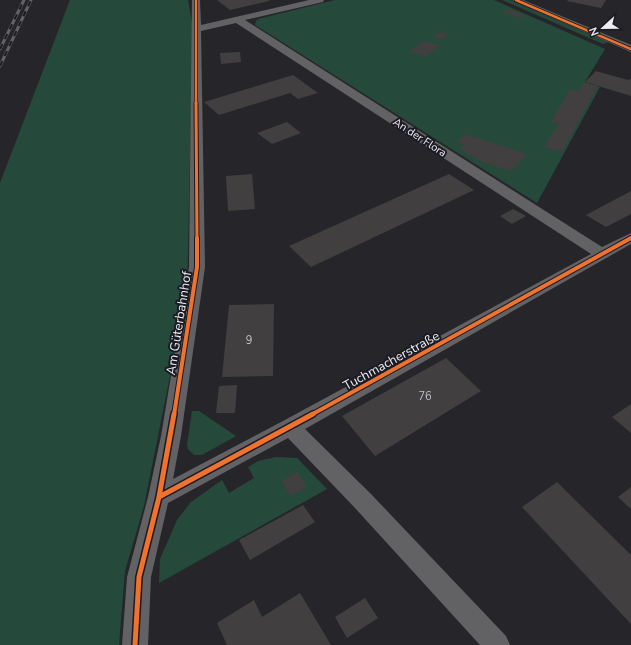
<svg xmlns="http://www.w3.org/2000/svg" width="631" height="645" viewBox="0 0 631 645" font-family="'Nunito Sans',sans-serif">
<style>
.green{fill:#254a3b}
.building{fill:#413f40}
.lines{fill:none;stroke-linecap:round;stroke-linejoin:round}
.minor{fill:#626265;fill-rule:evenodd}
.rail-casing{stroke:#636366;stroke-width:3}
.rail{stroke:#1b1b23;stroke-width:2;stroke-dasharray:5.5;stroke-linecap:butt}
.cycleway-far3-casing{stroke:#1b1b23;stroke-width:4}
.cycleway-far2-casing{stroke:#1b1b23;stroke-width:5}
.cycleway-far1-casing{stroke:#1b1b23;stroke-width:6}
.cycleway-casing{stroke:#1b1b23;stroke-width:8}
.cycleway-far3{stroke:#ef722f;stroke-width:2.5}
.cycleway-far2{stroke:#ef722f;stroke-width:3}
.cycleway-far1{stroke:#ef722f;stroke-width:4}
.cycleway{stroke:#ef722f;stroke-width:5}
.labels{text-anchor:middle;stroke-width:4;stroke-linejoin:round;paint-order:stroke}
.far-street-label{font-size:11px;fill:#eeedf3;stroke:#1b1b23}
.number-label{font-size:11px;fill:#c3c2c6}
.street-label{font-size:13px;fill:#eeedf3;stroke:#1b1b23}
</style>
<rect width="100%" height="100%" fill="#26262a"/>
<path class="green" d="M70,0H188L193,28L187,291L144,506L125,571L119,645H0V183Z
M335,0H494L605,49L585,82L600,87L537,203L255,25L256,21L258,19Z
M502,0H510L608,42L603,44Z
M192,411H199L236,436L202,455H194L188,449L187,445Z
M276,457L297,458L327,489L159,583L160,559L177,520L191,502L222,480L229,493L254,478L248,467L258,461Z"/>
<path class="building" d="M217,0H269V1L230,10Z
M568,0H606L601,8L567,1Z
M508,9L526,16L520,18L502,11Z
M439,32L448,34L442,39L433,37Z
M423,41L440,45L426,56L409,52Z
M240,52L241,62L221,64L220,53Z
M596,71L628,80L631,79V96L585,82Z
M293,75L318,93L298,99L290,93L219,115L204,102Z
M584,83L598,86L562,152L544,147L559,124L551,122L570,89L579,91Z
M287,122L301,133L272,144L257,133Z
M464,134L527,154L511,171L482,162L460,149L464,145L457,142Z
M252,174L255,209L228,211L226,176Z
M449,174L474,190L311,267L289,246Z
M631,191V214L606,227L586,215Z
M513,209L526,216L512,224L500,216Z
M274,304L273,376L222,377L229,305Z
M446,358L481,391L375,456L342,416Z
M237,385L235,413H216L219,386Z
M631,404V433L612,417Z
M297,472L307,487L290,496L281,481Z
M557,482L631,555V624L522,507Z
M631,487V509L618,497Z
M303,505L315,522L250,560L239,540Z
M300,593L331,645H227L217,623L254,600L262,617Z
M365,598L378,618L347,638L335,617Z"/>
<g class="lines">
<path class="minor" d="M192,0H200L201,25L309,0H324L323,2L245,20L602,247L631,233V244L305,429L371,494L506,636L510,645H480L355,508L288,438L168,503L151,577L148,645H122L127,577L148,497L161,436L189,267ZM236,23L591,254L283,421L173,479L181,436L205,267L201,31Z
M512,0H523L631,45V52Z"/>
<g class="rail-casing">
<path id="rail" d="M0,49L24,0
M0,66L31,0"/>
</g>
<use href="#rail" class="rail"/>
<g class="cycleway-far3-casing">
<path id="cycleway-far3" d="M196,0V104
M516,0L631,49"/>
</g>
<g class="cycleway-far2-casing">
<path id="cycleway-far2" d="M196,103L197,239
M629,239L631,238"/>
</g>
<g class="cycleway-far1-casing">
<path id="cycleway-far1" d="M174,415L197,267V238
M311,415L631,238"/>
</g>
<g class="cycleway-casing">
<path id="cycleway" d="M159,497L313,414
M135,645L139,577L159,497L174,414"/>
</g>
<use href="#cycleway-far3" class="cycleway-far3"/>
<use href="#cycleway-far2" class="cycleway-far2"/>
<use href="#cycleway-far1" class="cycleway-far1"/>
<use href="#cycleway" class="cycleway"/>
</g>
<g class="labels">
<g class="far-street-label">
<text transform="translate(420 137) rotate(33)" y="4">An der Flora</text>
</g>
<g class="number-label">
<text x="249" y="344">9</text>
<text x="425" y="400">76</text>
</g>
<g class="street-label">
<text transform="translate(178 323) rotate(-81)" y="5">Am Güterbahnhof</text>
<text transform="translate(391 360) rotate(-29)" y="5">Tuchmacherstraße</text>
</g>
</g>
<g transform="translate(603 28) rotate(248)" stroke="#1b1b23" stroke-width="3" paint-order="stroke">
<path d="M0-3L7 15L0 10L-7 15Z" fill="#eeedf3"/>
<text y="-6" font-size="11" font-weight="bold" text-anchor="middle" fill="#eeedf3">N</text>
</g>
</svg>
